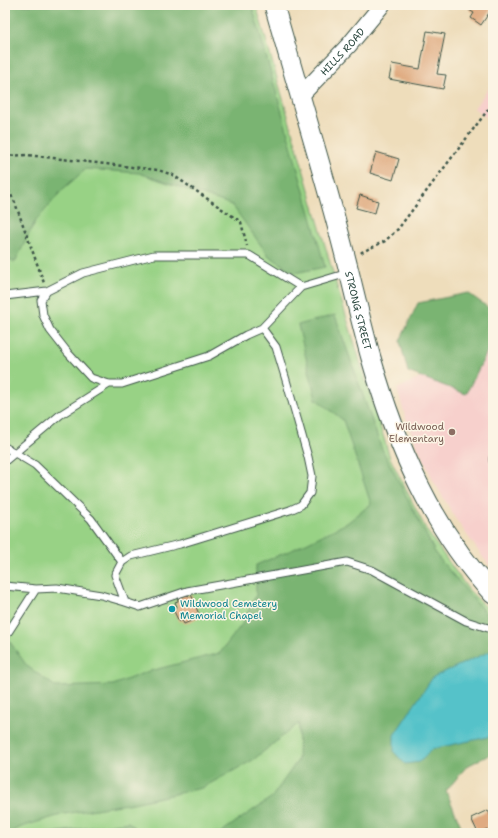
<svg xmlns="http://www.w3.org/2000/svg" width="498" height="838" viewBox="0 0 498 838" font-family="'Shantell Sans',sans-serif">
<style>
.built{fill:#f7d0cc}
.green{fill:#98d285;stroke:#5c885c}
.forest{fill:#7ab472;stroke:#4c7853}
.water{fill:#54c2c9;stroke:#3a807e}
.building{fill:#dfaa80}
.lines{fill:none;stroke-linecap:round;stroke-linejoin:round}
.service-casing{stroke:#3e5548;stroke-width:9}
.tertiary-casing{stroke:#3e5548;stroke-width:18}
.secondary-casing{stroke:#3e5548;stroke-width:21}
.path{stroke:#3e5548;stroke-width:2.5;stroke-dasharray:3 3;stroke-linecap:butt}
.service{stroke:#fff;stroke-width:7}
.tertiary{stroke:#fff;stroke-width:16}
.secondary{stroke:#fff;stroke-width:19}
.education-dot{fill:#8d6e63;stroke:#fcf5e5;stroke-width:1.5}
.culture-dot{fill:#0f9aa8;stroke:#fcf5e5;stroke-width:1.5}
.labels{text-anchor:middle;stroke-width:3;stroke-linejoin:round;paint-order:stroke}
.street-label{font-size:10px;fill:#1f3d34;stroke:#fcf5e5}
.education-label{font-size:10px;fill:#785e54;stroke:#fcf5e5;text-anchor:end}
.culture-label{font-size:10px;fill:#0d838f;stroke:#fcf5e5;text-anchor:start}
</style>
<rect width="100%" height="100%" fill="#fcf5e5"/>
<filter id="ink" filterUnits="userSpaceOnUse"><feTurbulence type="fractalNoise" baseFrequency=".025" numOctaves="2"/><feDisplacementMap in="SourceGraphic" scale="8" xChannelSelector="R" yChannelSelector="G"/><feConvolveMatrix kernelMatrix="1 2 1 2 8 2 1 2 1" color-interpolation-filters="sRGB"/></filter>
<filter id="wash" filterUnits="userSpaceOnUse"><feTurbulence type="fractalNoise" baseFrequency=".012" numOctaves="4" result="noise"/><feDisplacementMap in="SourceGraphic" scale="16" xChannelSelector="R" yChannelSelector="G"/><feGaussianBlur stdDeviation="0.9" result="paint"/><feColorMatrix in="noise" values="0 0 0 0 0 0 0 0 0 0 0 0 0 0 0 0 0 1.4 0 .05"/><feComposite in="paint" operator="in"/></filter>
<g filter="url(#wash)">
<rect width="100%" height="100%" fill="#edb"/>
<path class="built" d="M493,83V123L474,108Z
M493,321V569L484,559L457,521L434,482L418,448L405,416L397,389L478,348Z"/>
<path class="green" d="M5,5H256L335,280L390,458L427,531L468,589L493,614V739L267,833H5Z"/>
<path class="forest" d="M5,5H252L325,267L294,273L268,255L232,205L139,173L86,169L63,189L35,222L15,262L5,258Z
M468,293L493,311V340L466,394L408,372L400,341L418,303Z
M335,315L381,447L437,556L493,622V753L467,766L446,791L464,833H220L272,797L298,760L299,723L253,760L202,788L133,803L64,814L21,827L10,833H5V635L27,666L56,687L113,685L146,672L220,653L242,624L256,595V565L294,549L347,523L371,504L343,420L316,399L298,325Z
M128,822L142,833H52Z"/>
<path class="water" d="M493,650V736L432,749L420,762L405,764L394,752V735L433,677Z"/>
<g id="blocks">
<path class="building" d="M472,5H493V7L481,25L471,18L474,13L469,10Z
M427,31L445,34L437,74L446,75L443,89L389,79L392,64L420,69Z
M376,152L399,159L393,180L370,173Z
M360,195L378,201L375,213L356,208Z
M186,593L188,596L191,594L200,617L184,624L182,620L179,622L173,609L177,607L175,602L178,601L177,597Z
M488,810L493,821V833H489L487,829L478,833L471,818Z"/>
</g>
</g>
<g filter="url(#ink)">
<use href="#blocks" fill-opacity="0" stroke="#3e5548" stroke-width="1"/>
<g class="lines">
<g class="service-casing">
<path id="service" d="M301,287L348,273
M5,296L47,291
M262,328L301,287L249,255H154L83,273L47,291L41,300L43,315L50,330L68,353L91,378L109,384H122L209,356L246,335L262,328L276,347L286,380L308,457L312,476L310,493L301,505L290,510L180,544L131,556L122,562L115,575L125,602L140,607L187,591L347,562L372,570L466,621L488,628L493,627
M5,447L35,465L91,519L122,562
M493,458V461
M5,461L60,415L109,384
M5,586L36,589
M5,637L36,589L57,588L101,595L125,602"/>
</g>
<g class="tertiary-casing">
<g id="tertiary">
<path id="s1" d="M301,95L349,45L382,5"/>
</g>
</g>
<g class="secondary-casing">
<g id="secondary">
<path id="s2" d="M274,5C295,80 318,154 338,229C350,272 359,316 371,358C396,445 432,528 493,594"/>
</g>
</g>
<path class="path" d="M5,156L27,155L158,170L173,175L241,222L247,246
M5,185L14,200L44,283
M361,253L362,252L385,241L398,229L493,103"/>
<use href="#service" class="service"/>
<use href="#tertiary" class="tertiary"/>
<use href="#secondary" class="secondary"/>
</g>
</g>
<circle class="education-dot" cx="452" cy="432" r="4"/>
<circle class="culture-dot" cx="172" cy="609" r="4"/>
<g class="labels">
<g class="street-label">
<text dy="4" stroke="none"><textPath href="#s1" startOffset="60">HILLS ROAD</textPath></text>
<text dy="4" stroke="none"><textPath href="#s2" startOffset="317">STRONG STREET</textPath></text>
</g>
<g class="education-label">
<text x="444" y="430">Wildwood<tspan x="444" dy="12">Elementary</tspan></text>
</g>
<g class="culture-label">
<text x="180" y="607">Wildwood Cemetery<tspan x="180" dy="12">Memorial Chapel</tspan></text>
</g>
</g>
<rect width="498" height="838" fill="none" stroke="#fcf5e5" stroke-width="20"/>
</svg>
